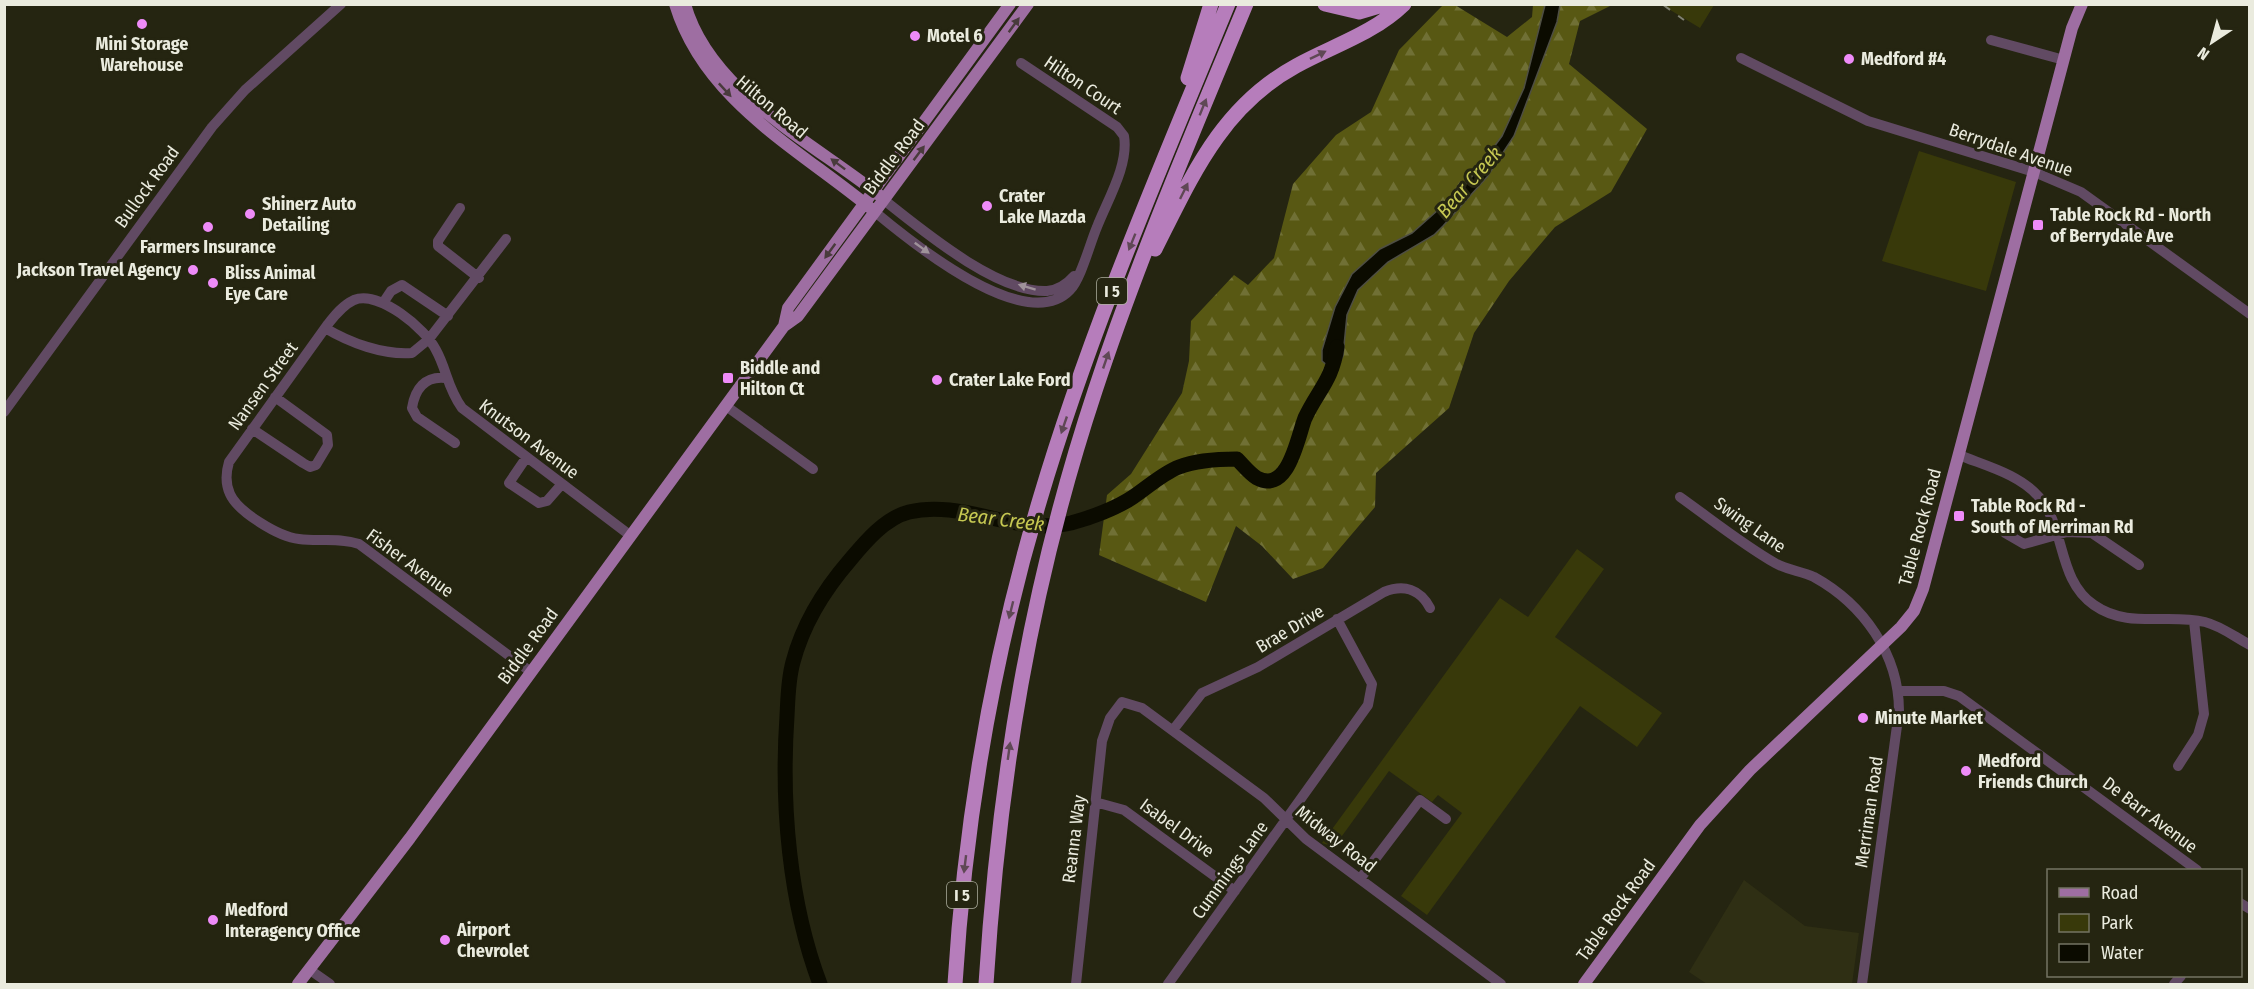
<svg xmlns="http://www.w3.org/2000/svg" width="2254" height="989" viewBox="0 0 2254 989" font-family="'Fira Sans Condensed',sans-serif">
<style>
.built{fill:#2f2f14}
.green{fill:#38390a}
.forest{fill:url(#forest-firs)}
.water{fill:#0b0b00;stroke:#4e4e43;stroke-width:1.5}
.lines{fill:none;stroke-linecap:round;stroke-linejoin:round}
.river{stroke:#0b0b00;stroke-width:15}
.minor{stroke:#614a63;stroke-width:10}
.major{stroke:#9e6ea2;stroke-width:12}
.highway{stroke:#b67dbb;stroke-width:15}
.rail{stroke:#818271;stroke-width:2;stroke-dasharray:10 10;stroke-linecap:butt}
.oneway{fill:#493b3c}
.oneway2{fill:#5f4855}
.oneway3{fill:#9f929a}
.poi-dot{fill:#ee8bf8;stroke:#252511;stroke-width:2}
.labels{text-anchor:middle;stroke-width:6;stroke-linejoin:round;paint-order:stroke}
.shield{fill:#252511;stroke:#afb0a0;stroke-width:1.5}
.shield-label{font-size:16px;font-weight:bold;fill:#eaebde}
.poi-label{font-size:18px;font-weight:bold;fill:#eaebde;stroke:#252511;text-anchor:start}
.street-label{font-size:18px;fill:#eaebde;stroke:#252511}
.water-label{font-size:20px;font-style:italic;fill:#c6c852;stroke:#252511}
</style>
<defs>
<pattern id="forest-firs" width="22" height="20" patternUnits="userSpaceOnUse" patternTransform="scale(1.5)"><rect width="22" height="20" fill="#585813"/><path d="M5 1l3.5 6h-7zM16 11l3.5 6h-7z" fill="#707035"/></pattern>
</defs>
<rect width="100%" height="100%" fill="#252511"/>
<path class="built" d="M1744,880L1805,926L1859,933L1852,984H1707L1689,972Z"/>
<path class="green" d="M1662,5H1714L1700,28Z
M1919,151L2016,182L1986,291L1882,261Z
M1577,549L1604,569L1555,637L1662,713L1637,747L1580,706L1427,915L1401,896L1462,813L1438,795L1432,802L1389,771L1334,847L1322,843L1500,598L1528,617Z"/>
<path class="forest" d="M1443,5H1455L1507,37L1532,17L1533,5H1612L1580,21L1569,64L1647,129L1611,192L1555,227L1509,281L1474,333L1449,408L1376,473L1375,507L1323,568L1293,579L1262,546L1236,526L1206,602L1099,555L1107,495L1131,474L1182,393L1189,361L1191,321L1234,275L1248,285L1274,258L1293,184L1336,135L1371,112L1399,50Z"/>
<path class="water" d="M1545,5H1560L1557,22L1514,136L1487,177L1443,226L1434,235L1388,262L1358,290L1347,315L1343,356L1338,365L1328,366L1322,361V350L1335,307L1352,274L1380,249L1412,233L1447,202L1468,182L1502,136L1524,88Z"/>
<g class="lines">
<path class="river" d="M820,984C789,902 781,804 787,716C788,698 788,680 793,662C803,624 824,590 850,560C865,542 885,518 909,512C963,499 1016,536 1071,523C1090,518 1117,508 1133,497C1148,487 1163,473 1179,467C1197,460 1217,459 1237,459C1243,465 1250,474 1257,478C1289,495 1298,435 1305,418C1318,390 1332,381 1337,347"/>
<path class="minor" d="M1991,40L2064,60
M1741,58L1868,121L2034,172L2081,192L2250,314
M884,200C922,230 997,293 1047,291C1058,290 1067,284 1074,276
M460,208L438,241V246L479,278
M875,212C911,242 1026,336 1070,290C1081,279 1090,243 1097,227C1107,201 1129,165 1124,136L1117,127L1021,63
M383,303L391,291L402,285L448,316
M325,328C350,343 383,355 412,353L429,339L506,239
M445,378C425,376 415,389 412,408L417,417L455,443
M726,406L813,469
M4,412L212,127L245,90L341,4
M252,429L303,463L310,467L316,465L328,445L327,435L275,397
M1959,455C1986,466 2019,474 2039,497C2066,528 2057,580 2094,605C2128,629 2167,613 2205,622C2221,626 2235,637 2250,645
M526,458L509,483L539,503L547,501L561,485
M1680,497C1711,519 1742,544 1775,563C1787,570 1801,571 1814,577C1863,604 1899,654 1899,711L1862,984
M2005,533L2024,544L2067,532L2092,533L2139,565
M531,672L359,544C338,537 320,542 299,539C279,537 238,512 230,494C225,483 226,472 229,462L328,324C335,315 343,305 354,300C379,290 426,329 436,350C447,370 447,387 462,408L631,536
M1899,691H1944L1959,696L2197,870
M1173,730L1202,693L1258,667L1384,592C1404,584 1420,589 1430,608
M2178,766L2198,735L2204,714L2194,621
M1095,802L1124,810L1235,891
M1360,879L1420,800L1446,819
M2240,903L2250,909
M310,970L330,984
M1076,984L1102,741L1110,718L1122,702L1142,708L1264,798L1306,839L1501,984
M1168,984L1368,705L1372,684L1337,619
M2174,984L2181,976"/>
<path class="major" d="M675,4C704,100 797,148 869,207
M685,4C709,91 812,142 879,195
M784,326L788,308L1010,4
M298,984L410,838L784,326L798,316L1028,4
M1584,984L1700,825L1750,770L1901,627L1914,611L1923,589L2072,28L2082,4"/>
<path class="highway" d="M1325,4L1359,12L1386,4
M1188,78L1211,4
M1155,249C1192,176 1221,107 1296,66C1332,46 1373,34 1404,4
M955,984C965,820 993,657 1040,499C1090,330 1161,167 1228,4
M986,984C999,779 1030,587 1095,391C1138,260 1193,132 1246,4"/>
<path class="rail" d="M1662,4L1684,20"/>
</g>
<defs><path id="oneway-solid" d="M-6-.8H1V-3.2L6.5 0L1 3.2V.8H-6Z" transform="scale(1.5)"/></defs>
<g class="oneway">
<use href="#oneway-solid" transform="translate(1014 25) rotate(-54)"/>
<use href="#oneway-solid" transform="translate(725 90) rotate(47)"/>
<use href="#oneway-solid" transform="translate(919 153) rotate(-53)"/>
<use href="#oneway-solid" transform="translate(838 164) rotate(-143)"/>
<use href="#oneway-solid" transform="translate(830 251) rotate(126)"/>
</g>
<g class="oneway2">
<use href="#oneway-solid" transform="translate(1318 55) rotate(-26)"/>
<use href="#oneway-solid" transform="translate(1203 107) rotate(-68)"/>
<use href="#oneway-solid" transform="translate(1184 191) rotate(-64)"/>
<use href="#oneway-solid" transform="translate(1132 242) rotate(112)"/>
<use href="#oneway-solid" transform="translate(1106 360) rotate(-71)"/>
<use href="#oneway-solid" transform="translate(1064 425) rotate(109)"/>
<use href="#oneway-solid" transform="translate(1011 610) rotate(104)"/>
<use href="#oneway-solid" transform="translate(1009 751) rotate(-82)"/>
<use href="#oneway-solid" transform="translate(965 864) rotate(97)"/>
</g>
<g class="oneway3">
<use href="#oneway-solid" transform="translate(922 248) rotate(36)"/>
<use href="#oneway-solid" transform="translate(1027 287) rotate(-163)"/>
</g>
<g class="poi-dot">
<circle cx="142" cy="24" r="6"/>
<circle cx="915" cy="36" r="6"/>
<circle cx="1849" cy="59" r="6"/>
<circle cx="987" cy="206" r="6"/>
<circle cx="250" cy="214" r="6"/>
<rect x="2032" y="219" width="12" height="12" rx="3"/>
<circle cx="208" cy="227" r="6"/>
<circle cx="193" cy="270" r="6"/>
<circle cx="213" cy="283" r="6"/>
<rect x="722" y="372" width="12" height="12" rx="3"/>
<circle cx="937" cy="380" r="6"/>
<rect x="1953" y="510" width="12" height="12" rx="3"/>
<circle cx="1863" cy="718" r="6"/>
<circle cx="1966" cy="771" r="6"/>
<circle cx="213" cy="920" r="6"/>
<circle cx="445" cy="940" r="6"/>
</g>
<g class="labels">
<g class="shield">
<rect x="1097" y="278" width="30" height="26" rx="4.5"/>
<rect x="947" y="882" width="30" height="26" rx="4.5"/>
</g>
<g class="shield-label">
<text x="1112" y="297">I 5</text>
<text x="962" y="901">I 5</text>
</g>
<g class="poi-label">
<text x="927" y="42">Motel 6</text>
<text x="142" y="50" text-anchor="middle">Mini Storage<tspan x="142" dy="21">Warehouse</tspan></text>
<text x="1861" y="65">Medford #4</text>
<text x="999" y="202">Crater<tspan x="999" dy="21">Lake Mazda</tspan></text>
<text x="262" y="210">Shinerz Auto<tspan x="262" dy="21">Detailing</tspan></text>
<text x="2050" y="221">Table Rock Rd - North<tspan x="2050" dy="21">of Berrydale Ave</tspan></text>
<text x="208" y="253" text-anchor="middle">Farmers Insurance</text>
<text x="181" y="276" text-anchor="end">Jackson Travel Agency</text>
<text x="225" y="279">Bliss Animal<tspan x="225" dy="21">Eye Care</tspan></text>
<text x="740" y="374">Biddle and<tspan x="740" dy="21">Hilton Ct</tspan></text>
<text x="949" y="386">Crater Lake Ford</text>
<text x="1971" y="512">Table Rock Rd -<tspan x="1971" dy="21">South of Merriman Rd</tspan></text>
<text x="1875" y="724">Minute Market</text>
<text x="1978" y="767">Medford<tspan x="1978" dy="21">Friends Church</tspan></text>
<text x="225" y="916">Medford<tspan x="225" dy="21">Interagency Office</tspan></text>
<text x="457" y="936">Airport<tspan x="457" dy="21">Chevrolet</tspan></text>
</g>
<g class="street-label">
<text transform="translate(1083 85) rotate(34)" y="6">Hilton Court</text>
<text transform="translate(772 107) rotate(40)" y="6">Hilton Road</text>
<text transform="translate(2011 150) rotate(19)" y="6">Berrydale Avenue</text>
<text transform="translate(894 157) rotate(-53)" y="6">Biddle Road</text>
<text transform="translate(147 187) rotate(-54)" y="6">Bullock Road</text>
<text transform="translate(263 386) rotate(-54)" y="6">Nansen Street</text>
<text transform="translate(529 439) rotate(37)" y="6">Knutson Avenue</text>
<text transform="translate(1750 525) rotate(35)" y="6">Swing Lane</text>
<text transform="translate(1920 527) rotate(-75)" y="6">Table Rock Road</text>
<text transform="translate(410 563) rotate(36)" y="6">Fisher Avenue</text>
<text transform="translate(1290 629) rotate(-31)" y="6">Brae Drive</text>
<text transform="translate(528 646) rotate(-54)" y="6">Biddle Road</text>
<text transform="translate(1869 812) rotate(-82)" y="6">Merriman Road</text>
<text transform="translate(2150 815) rotate(37)" y="6">De Barr Avenue</text>
<text transform="translate(1177 828) rotate(36)" y="6">Isabel Drive</text>
<text transform="translate(1074 839) rotate(-83)" y="6">Reanna Way</text>
<text transform="translate(1336 839) rotate(38)" y="6">Midway Road</text>
<text transform="translate(1230 870) rotate(-54)" y="6">Cummings Lane</text>
<text transform="translate(1616 910) rotate(-54)" y="6">Table Rock Road</text>
</g>
<g class="water-label">
<text transform="translate(1469 182) rotate(-49)" y="7">Bear Creek</text>
<text transform="translate(1001 519) rotate(7)" y="7">Bear Creek</text>
</g>
</g>
<rect width="2254" height="989" fill="none" stroke="#eaebde" stroke-width="12"/>
<rect x="2047" y="869" width="195" height="108" fill="#252511" stroke="#747463" stroke-width="1.5"/>
<rect x="2059" y="888" width="30" height="9" fill="#9e6ea2" stroke="#747463" stroke-width="1.5"/>
<text x="2101" y="899" font-size="18" fill="#eaebde">Road</text>
<rect x="2059" y="914" width="30" height="18" fill="#38390a" stroke="#747463" stroke-width="1.5"/>
<text x="2101" y="929" font-size="18" fill="#eaebde">Park</text>
<rect x="2059" y="944" width="30" height="18" fill="#0b0b00" stroke="#747463" stroke-width="1.5"/>
<text x="2101" y="959" font-size="18" fill="#eaebde">Water</text>
<g transform="translate(2212 42) rotate(216)" stroke="#252511" stroke-width="4.5" paint-order="stroke">
<path d="M0-4.5L10 22L0 15L-10 22Z" fill="#eaebde"/>
<text y="-9" font-size="16" font-weight="bold" text-anchor="middle" fill="#eaebde">N</text>
</g>
</svg>
